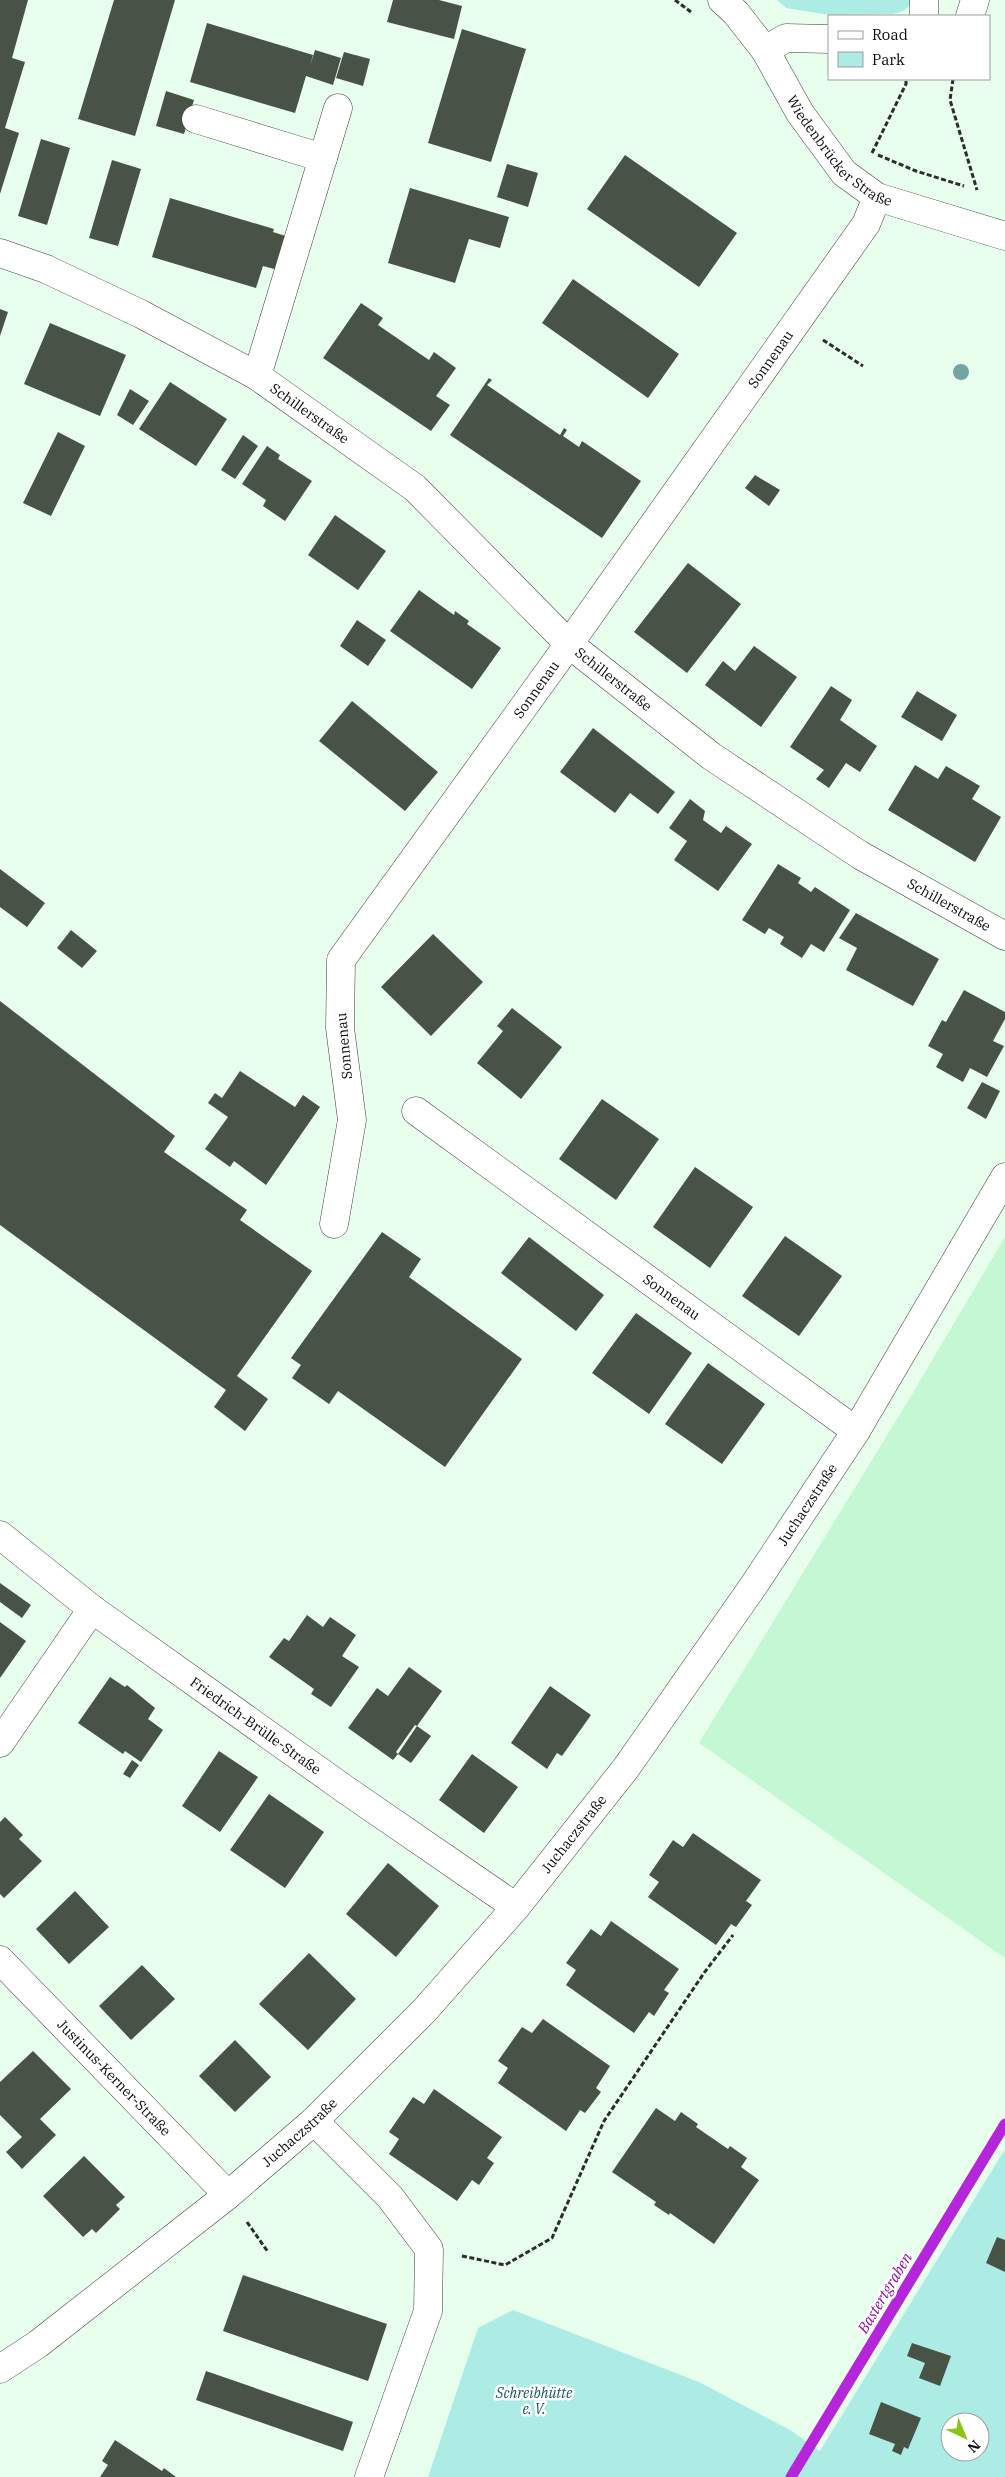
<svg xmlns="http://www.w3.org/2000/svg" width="1005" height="2477" viewBox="0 0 1005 2477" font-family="'IBM Plex Serif',serif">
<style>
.farmland{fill:#c4f7d4}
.green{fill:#adece5;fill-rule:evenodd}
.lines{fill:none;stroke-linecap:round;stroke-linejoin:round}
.stream{stroke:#b526da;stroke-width:11}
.building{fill:#485345}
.minor-casing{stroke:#3d3d3d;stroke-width:29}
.path{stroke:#2c2c2c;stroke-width:3;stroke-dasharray:5 2.5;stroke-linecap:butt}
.minor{stroke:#fff;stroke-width:28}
.tree{fill:#74a3a2}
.labels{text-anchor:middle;stroke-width:5;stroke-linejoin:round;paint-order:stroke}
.street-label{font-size:14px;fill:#0a0a0a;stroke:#fff}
.park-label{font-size:14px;font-style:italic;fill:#165766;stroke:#fff}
.water-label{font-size:15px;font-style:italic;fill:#8b09a5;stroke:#fff}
</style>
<rect width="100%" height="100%" fill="#e7ffec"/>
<path class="farmland" d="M1005,1237V1958L699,1743L908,1401Z"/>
<path class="green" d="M777,0H912C909,10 902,12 892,14L830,15L786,8Z
M1005,2149V2477H428L478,2328L513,2310L699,2382L790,2430L820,2451ZM950,2422H980V2452H950Z"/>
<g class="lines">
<path class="stream" d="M791,2477L1005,2124"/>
</g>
<path class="building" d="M0,0H28L12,58L25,62L5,128L19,133L0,194Z
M114,0H175L135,136L78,119Z
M393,0H439L462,6L454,39L387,22Z
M207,23L313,55L310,66L315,50L341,58L333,85L306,76L295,113L190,82Z
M462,29L526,49L491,162L428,143Z
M344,52L370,59L363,86L336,78Z
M166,91L194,100L184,134L156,126Z
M41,139L70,148L47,225L18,216Z
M625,155L737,233L699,287L587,209Z
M112,160L141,169L118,246L89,238Z
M507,164L538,173L528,207L497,197Z
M410,188L509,217L500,248L469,239L455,283L388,263Z
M170,198L274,229L273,232L289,237L278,270L263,266L256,288L152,257Z
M573,279L679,354L648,398L542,323Z
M361,303L383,318L378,325L429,360L434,352L456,368L436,396L450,405L431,431L323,358Z
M0,309L8,312L0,336Z
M50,323L126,355L100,416L24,384Z
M489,378L492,380L487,385L560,435L564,428L567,430L563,436L579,447L582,441L641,481L602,538L450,435Z
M170,382L227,419L196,466L139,429Z
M130,389L149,401L133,425L117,415Z
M58,432L85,446L51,516L23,503Z
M243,435L258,446L235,479L221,470Z
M267,446L280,455L278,459L312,481L285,521L263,506L266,500L242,484Z
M755,475L780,490L769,506L745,488Z
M335,515L386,551L358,590L308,555Z
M688,563L741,604L687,673L634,632Z
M419,590L454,615L455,611L469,621L467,624L501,648L472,689L390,631Z
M357,620L386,640L368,666L340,646Z
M754,646L797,677L761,727L705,685L723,661L735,671Z
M831,686L852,700L840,720L877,746L860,772L846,763L829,788L816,779L824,770L790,747Z
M917,691L957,715L942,741L901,717Z
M352,701L438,772L405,811L319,741Z
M593,728L675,792L658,814L630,793L615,813L560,772Z
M915,765L938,779L946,766L980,786L972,799L1001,817L975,862L888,810Z
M690,799L705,811L703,820L721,833L726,826L752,844L718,891L674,860L687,841L669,828Z
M778,864L801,878L798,883L811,892L815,887L850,910L824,952L811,944L802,958L780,944L784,937L769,928L765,934L742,920Z
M0,869L45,903L27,927L0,907Z
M856,913L939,959L913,1006L846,970L857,948L839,938Z
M71,930L97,951L82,968L57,948Z
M433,934L483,982L431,1036L381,987Z
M964,990L1005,1012V1019L993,1041L1004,1046L987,1077L970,1068L963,1082L936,1067L943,1054L928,1046L942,1020L946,1022Z
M0,1001L175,1136L164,1152L247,1210L240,1220L312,1271L237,1376L268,1399L245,1431L214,1407L226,1390L0,1225Z
M512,1008L562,1047L521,1099L477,1063L503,1031L497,1026Z
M240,1071L295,1107L303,1095L320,1107L266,1185L234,1161L230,1167L205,1149L228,1117L208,1103L215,1093L222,1098Z
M982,1082L1000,1091L986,1119L967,1108Z
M602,1099L659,1139L616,1200L559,1159Z
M695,1167L753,1207L710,1268L653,1227Z
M382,1232L421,1259L409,1277L522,1359L445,1467L338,1391L329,1404L292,1378L301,1365L291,1358Z
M785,1236L842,1276L799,1336L742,1296Z
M529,1237L604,1295L576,1331L501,1273Z
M636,1313L692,1353L649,1414L592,1373Z
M708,1363L765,1404L722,1464L665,1424Z
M0,1583L31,1605L22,1618L0,1602Z
M307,1615L323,1627L330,1617L356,1635L342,1656L359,1667L331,1707L311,1694L314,1689L269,1657L284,1638L289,1641Z
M0,1622L26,1641L0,1678Z
M409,1667L442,1691L417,1726L415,1725L396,1752L398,1754L393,1760L348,1728L377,1688L388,1696Z
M110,1677L125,1687L127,1685L155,1708L148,1719L163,1730L141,1762L125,1751L123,1754L78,1723Z
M550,1686L591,1715L562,1756L557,1753L547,1769L511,1743Z
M417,1726L431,1736L411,1763L398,1754Z
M219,1751L258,1777L220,1832L182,1806Z
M472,1754L518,1787L484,1833L439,1800Z
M132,1760L139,1765L130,1778L123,1774Z
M269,1794L324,1832L285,1888L230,1850Z
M5,1817L23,1835L19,1839L42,1861L4,1898L0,1894V1822Z
M693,1833L761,1880L746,1901L752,1905L736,1927L731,1924L716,1945L648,1897L659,1882L649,1875L673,1840L683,1847Z
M388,1863L439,1906L396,1957L346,1914Z
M75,1891L109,1927L69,1964L36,1929Z
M611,1921L679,1969L664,1990L669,1993L654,2016L649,2012L634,2033L566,1985L576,1970L566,1963L591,1929L601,1936Z
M309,1953L356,1999L308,2050L259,2004Z
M142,1965L175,1999L131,2040L99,2006Z
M543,2019L610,2066L596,2088L601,2092L585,2113L580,2110L566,2131L498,2083L508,2068L498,2061L522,2027L532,2033Z
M235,2040L271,2077L235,2112L199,2076Z
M33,2051L71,2089L40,2119L56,2135L22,2169L6,2152L22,2137L0,2115V2082Z
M434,2089L502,2137L487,2158L494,2163L479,2185L472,2180L457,2201L389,2154L399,2139L389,2132L413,2097L424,2104Z
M656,2108L675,2121L681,2112L698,2124L696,2127L728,2149L730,2146L747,2158L741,2167L759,2180L714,2244L670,2213L669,2215L654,2205L656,2202L612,2172Z
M84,2156L125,2197L116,2205L120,2209L96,2233L92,2229L83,2237L43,2196Z
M997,2237L1005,2240V2272L986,2263Z
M243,2275L387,2324L368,2381L223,2331Z
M912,2343L951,2356L940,2386L919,2378L925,2363L907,2356Z
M206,2371L353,2422L343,2451L196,2400Z
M881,2402L921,2418L908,2449L904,2447L901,2455L892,2451L895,2444L869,2434Z
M115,2440L162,2471L164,2468L176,2477H100L108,2465L102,2461Z"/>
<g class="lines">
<g class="minor-casing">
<g id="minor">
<path id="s1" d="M722,0L736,13L765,50L800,113L844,173L877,197L1005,236"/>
<path d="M924,0V16"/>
<path d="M970,16L975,0"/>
<path d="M765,50L786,38L829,39"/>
<path d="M196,119L323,158"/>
<path id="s2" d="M0,253L46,269L141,314L257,376L415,488L569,644L711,756L860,855L1005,936"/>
<path d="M257,376L338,108"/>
<path id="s3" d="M416,1111L856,1431"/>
<path id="s4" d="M334,1224L352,1120L340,1028L341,960L569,644L866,224L877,197"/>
<path id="s5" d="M0,1535L92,1609L346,1790L516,1907"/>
<path d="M0,1743L92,1609"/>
<path id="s6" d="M0,1960L228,2195"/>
<path d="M314,2121L390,2197L429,2249L428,2311L369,2477"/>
<path id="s7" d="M0,2369L38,2344L228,2195L314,2121L424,2011L516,1907L626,1768L754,1585L856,1431L1005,1177"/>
</g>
</g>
<path class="path" d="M675,0L691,12
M953,79L950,100L977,190
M872,153L906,84V79
M878,155L916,171L964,186
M823,340L863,366
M247,2222L268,2252
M462,2256L505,2265L552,2238L604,2121L704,1973L733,1935"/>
<use href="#minor" class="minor"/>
</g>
<circle class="tree" cx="961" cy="372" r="8"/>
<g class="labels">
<g class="street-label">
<text dy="5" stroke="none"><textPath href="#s1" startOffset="194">Wiedenbrücker Straße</textPath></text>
<text dy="5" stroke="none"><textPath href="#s4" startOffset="1005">Sonnenau</textPath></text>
<text dy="5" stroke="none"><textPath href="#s2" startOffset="350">Schillerstraße</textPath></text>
<text dy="5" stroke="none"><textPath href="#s2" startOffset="755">Schillerstraße</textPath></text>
<text dy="5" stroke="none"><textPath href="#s4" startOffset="600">Sonnenau</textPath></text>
<text dy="5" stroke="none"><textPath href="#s2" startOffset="1160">Schillerstraße</textPath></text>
<text transform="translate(344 1046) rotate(-95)" y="5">Sonnenau</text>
<text dy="5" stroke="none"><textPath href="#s3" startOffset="316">Sonnenau</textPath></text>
<text dy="5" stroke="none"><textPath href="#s7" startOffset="1192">Juchaczstraße</textPath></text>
<text dy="5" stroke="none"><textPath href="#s5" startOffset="319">Friedrich-Brülle-Straße</textPath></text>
<text dy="5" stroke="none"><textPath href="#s7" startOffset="788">Juchaczstraße</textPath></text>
<text dy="5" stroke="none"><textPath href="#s6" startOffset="164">Justinus-Kerner-Straße</textPath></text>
<text dy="5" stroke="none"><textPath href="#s7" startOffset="382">Juchaczstraße</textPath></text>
</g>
<g class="park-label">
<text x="534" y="2398">Schreibhütte<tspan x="534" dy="16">e. V.</tspan></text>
</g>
<g class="water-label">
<text transform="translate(885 2293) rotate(-59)" y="5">Bastertgraben</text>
</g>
</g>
<rect x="828" y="15" width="162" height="65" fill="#ffffff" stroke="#9d9d9d"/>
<rect x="838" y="31" width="25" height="8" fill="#ffffff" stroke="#9d9d9d"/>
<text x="872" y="40" font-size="15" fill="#0a0a0a">Road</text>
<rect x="838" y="52" width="25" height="15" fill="#adece5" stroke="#9d9d9d"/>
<text x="872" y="65" font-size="15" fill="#0a0a0a">Park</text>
<g transform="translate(965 2437) rotate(136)"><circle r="24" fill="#ffffff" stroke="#9d9d9d"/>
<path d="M0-4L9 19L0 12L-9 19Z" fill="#88c516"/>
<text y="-8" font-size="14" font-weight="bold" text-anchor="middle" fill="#0a0a0a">N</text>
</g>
</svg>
